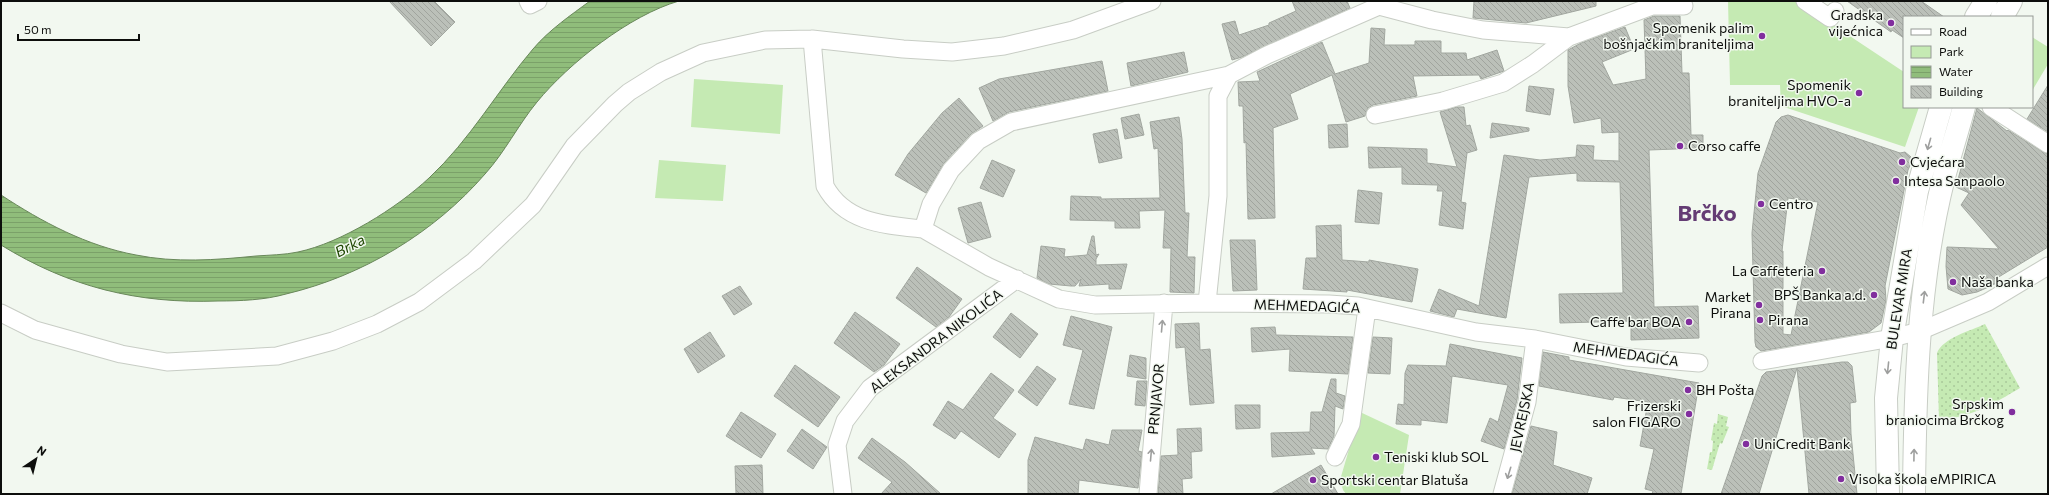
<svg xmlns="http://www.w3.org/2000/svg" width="2049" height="495" viewBox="0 0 2049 495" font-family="Commissioner,sans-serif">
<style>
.grass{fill:url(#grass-dots)}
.park{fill:#c5eab3}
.water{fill:url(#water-rules);stroke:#69885a}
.building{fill:url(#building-back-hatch);stroke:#a2a7a0;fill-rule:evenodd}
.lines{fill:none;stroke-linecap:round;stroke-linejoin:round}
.minor-casing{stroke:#c8cdc5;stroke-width:19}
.major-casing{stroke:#c8cdc5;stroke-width:24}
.minor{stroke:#fff;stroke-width:17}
.major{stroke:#fff;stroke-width:22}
.oneway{stroke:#9e9f9e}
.poi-dot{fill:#812e9e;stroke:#f2f8f0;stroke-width:1.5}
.labels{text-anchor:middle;stroke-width:3;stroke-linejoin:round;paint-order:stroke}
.poi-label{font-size:14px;fill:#0d0e0c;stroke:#f2f8f0;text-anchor:start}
.street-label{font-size:14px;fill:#0d0e0c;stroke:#f2f8f0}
.water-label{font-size:15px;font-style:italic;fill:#1e4600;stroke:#f2f8f0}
.town-label{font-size:22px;font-weight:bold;fill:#643c74;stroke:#f2f8f0}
</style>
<defs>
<pattern id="grass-dots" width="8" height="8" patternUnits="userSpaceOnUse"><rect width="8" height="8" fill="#c5eab3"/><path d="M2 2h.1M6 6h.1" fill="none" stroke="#a8c899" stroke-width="1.8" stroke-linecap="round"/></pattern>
<pattern id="water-rules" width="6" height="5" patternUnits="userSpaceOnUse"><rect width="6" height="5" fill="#90bd7b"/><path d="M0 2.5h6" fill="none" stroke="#7ba169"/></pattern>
<pattern id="building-back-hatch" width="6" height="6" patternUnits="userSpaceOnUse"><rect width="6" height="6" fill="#bbc0b9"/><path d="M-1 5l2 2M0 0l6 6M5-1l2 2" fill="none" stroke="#a0a49e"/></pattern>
</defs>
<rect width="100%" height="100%" fill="#f2f8f0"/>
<path class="grass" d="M1985,324L2020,388C1993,404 1972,417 1939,420L1937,353C1943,338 1970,331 1985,324Z
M1718,414L1728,417L1726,426L1729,427L1722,444L1720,443L1712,470L1707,469L1710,452H1712L1713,441L1711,440L1714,423L1717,424Z"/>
<path class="park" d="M1728,1H1797L1904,72V107H1919L1905,147L1781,106L1780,85H1730Z
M2032,37L2048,47V64L2032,91Z
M694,79L783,85L780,134L691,127Z
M659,160L726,165L723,201L655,198Z
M1360,412L1409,435L1400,494H1346L1343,490L1340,480Z"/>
<path class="water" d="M590,1H679C630,15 569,63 537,102C518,125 505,152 485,174C434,233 362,276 286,294C265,300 240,301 218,301C138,304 69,287 1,245V195C42,222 87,246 136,255C175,263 216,260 256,256C269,255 284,255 298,252C341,243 397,208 429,178C470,140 498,90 533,49C549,30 571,15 590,1Z"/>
<path class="building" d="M389,1H434L455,22L431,46Z
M1292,1H1347L1350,8L1242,57L1232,60L1222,24L1235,21L1239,35L1269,25V23L1296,11Z
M1474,1H1596V6L1526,23L1473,18Z
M1847,1H1921L1944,17H1904V38L1892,30L1891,32Z
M1654,16H1680L1682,73H1689L1691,135H1703V148L1649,150L1654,307L1698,306L1699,338L1631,340V321L1560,323L1559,294L1623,293L1620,182L1577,181V173L1529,177L1506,318L1457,309L1454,317L1430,311L1439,289L1479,306L1504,155L1540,160L1576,157L1577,145L1594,146L1593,160L1619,161V132L1602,133L1601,118L1574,123L1568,86V50L1581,43L1625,27L1634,49L1602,62L1613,85L1646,79L1644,20Z
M1371,28L1385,29L1384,45H1415V41H1441V53H1466L1467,60L1497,50L1504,71L1481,79L1479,75L1413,76L1417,96L1373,105L1368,108L1365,116L1346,122L1332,75L1290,94L1298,119L1273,128L1275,218L1248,219L1246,142L1244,143L1243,106H1239L1238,82L1260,81L1257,72L1322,42L1335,74L1369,63Z
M1184,52L1188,72L1131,86L1127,63Z
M1102,61L1108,91L1009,112L993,121L979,88L999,79Z
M2048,85V132L2027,119Z
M1529,86L1554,89L1550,115L1526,111Z
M959,98L983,126L971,134L944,163L926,193L895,175L908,154L942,113Z
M1457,107H1464L1466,126L1470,125L1477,150L1467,153L1461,202L1466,203L1463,229L1439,225L1443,191H1437L1438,185L1402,184V167L1369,168L1368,147L1427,149V163L1457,167L1440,112Z
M1977,108L2007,131L2008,130L2043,152L2048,154V247L1997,278L1998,282L1991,286L1977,292L1962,295L1948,289L1946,266L1947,247L1999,249L1961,205L1969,193L1956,187Z
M1139,114L1144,135L1125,139L1121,118Z
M1788,115L1900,153L1905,152L1911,157L1912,161L1908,170L1885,286L1886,300L1881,323L1869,332L1761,351L1756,347L1755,342L1752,233L1758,173L1776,122L1781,117ZM1788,198L1818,202L1791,335L1783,334V251H1782Z
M1179,117L1182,139L1185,213H1189L1187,257H1195L1194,293L1170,292L1171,248H1163L1165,210L1139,211L1140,228H1115V221L1070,220L1071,196L1101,197V199L1160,198L1158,148L1154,149L1150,122Z
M1492,123L1529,128V131L1490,138Z
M1347,124L1348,147L1329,148L1328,125Z
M1117,129L1122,158L1099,163L1093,134Z
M992,160L1015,170L1003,197L980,188Z
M1358,190L1382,193L1379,224L1355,222Z
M981,202L991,237L968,243L958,208Z
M1341,225L1342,260L1369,262V260L1418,269L1412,302L1347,290V292L1303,289L1306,258H1317L1316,226Z
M1092,236H1094L1096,255L1099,254L1096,259V265L1127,264L1121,289H1109V284L1079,286L1081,279L1075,286H1071L1049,284L1037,278L1041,246L1065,249L1064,257L1087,255Z
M1230,240H1255L1257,290L1233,291Z
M917,267L962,299L949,317L936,327L896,298Z
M740,286L752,304L734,315L722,296Z
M855,312L900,344L884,365L874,372L834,343Z
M1011,313L1038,334L1020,358L993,337Z
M1071,316L1112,327L1094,409L1069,404L1083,350L1063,345Z
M1199,323L1200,350L1210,349L1214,403L1190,405L1185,347L1176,348L1175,324Z
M1275,327L1276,335L1353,337L1348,374L1289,371L1290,349L1252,352L1251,328Z
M710,332L725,356L698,373L684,349Z
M1373,337L1392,338L1390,374L1368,373Z
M1450,344L1522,358L1517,400L1504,449L1481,441L1490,418L1498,422L1508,385L1452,376L1447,423L1421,420V425L1396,424L1398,404L1404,405L1405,373L1408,365L1446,366Z
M1543,352L1569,357V360L1699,383L1681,494H1652L1653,491L1645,489L1654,449L1640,446L1648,402L1614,397L1613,400L1539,386Z
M1130,355L1146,358V379L1127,376Z
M1842,362H1848L1852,366L1856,402L1850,403L1851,434L1857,494H1809L1797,368Z
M795,365L840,397L818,427L774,396Z
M1037,366L1056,379L1037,406L1018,392Z
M1797,368L1759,494H1721L1762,376L1766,372Z
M991,373L1014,390L993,418L1016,434L999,458L961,431L955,439L933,425L948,401L963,410Z
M1331,379H1336V393L1345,396L1343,409L1335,406L1334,436L1328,449L1311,448L1315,454L1272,457L1271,433L1310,432L1311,412H1322Z
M1137,381H1147L1145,406L1135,405Z
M1235,405H1260V428L1236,429Z
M741,412L776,434L761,458L726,436Z
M1531,426L1557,432L1553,465L1592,478L1587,494H1512Z
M1201,428L1202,451L1191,452L1192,478L1182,479L1183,494H1158L1161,456L1178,455L1177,429Z
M802,429L827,447L813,469L787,451Z
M1112,430H1142L1138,451L1142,452L1138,488L1079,480L1078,494H1028V460L1035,437L1083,450L1086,439L1109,445Z
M872,438L905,462L941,494H881L892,482L858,458Z
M762,465L763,494H736L735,466Z
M1321,465L1338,494H1271Z"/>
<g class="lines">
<g class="minor-casing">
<path id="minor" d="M528,1L530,5L538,1
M1805,1L1830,18L1835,11
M812,39L825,186C845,223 885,225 923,229
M1229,75L1011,122L978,141L951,170L931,204L923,229L989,267L1059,299L1095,305L1207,303L1329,304L1358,306L1476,332L1535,339L1626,357L1699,363
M1991,107L2048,144
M1375,115L1443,101L1503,83L1533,64L1569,37
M1207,303L1218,196V96L1229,75L1267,55L1379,6L1432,20L1483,30L1569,37L1652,6H1684
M1,313L35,330L121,354L167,362L277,356L333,341L377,324L419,302L474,261L533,205L574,146L615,104L629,92L661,72L703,53L765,40L812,39L903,49L952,52L1004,46L1073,30L1152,1
M1762,361L1892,338L1920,331L1988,302L2048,266
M1335,457L1351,424L1367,308
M843,494L837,445L845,421L870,388L1017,279
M1148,494L1164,303
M1502,494L1527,402L1535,339"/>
</g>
<g class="major-casing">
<path id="major" d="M1976,17L1986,1
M2002,17L2011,1
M1888,494L1886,398L1892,338L1917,191L1941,107
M1914,494C1915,388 1918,280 1944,177C1950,154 1958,130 1964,107"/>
</g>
<use href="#minor" class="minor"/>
<use href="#major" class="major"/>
</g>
<defs><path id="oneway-shaft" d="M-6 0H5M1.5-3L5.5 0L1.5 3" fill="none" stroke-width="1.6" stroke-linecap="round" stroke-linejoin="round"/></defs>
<g class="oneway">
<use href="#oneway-shaft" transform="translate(1929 144) rotate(106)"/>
<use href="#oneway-shaft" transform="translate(1924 297) rotate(-83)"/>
<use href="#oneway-shaft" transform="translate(1162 326) rotate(-85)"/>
<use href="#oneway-shaft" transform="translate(1888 368) rotate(96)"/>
<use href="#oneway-shaft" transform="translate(1151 455) rotate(-85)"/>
<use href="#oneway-shaft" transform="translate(1914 455) rotate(-89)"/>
<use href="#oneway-shaft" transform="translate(1509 473) rotate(107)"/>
</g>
<g class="poi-dot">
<circle cx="1891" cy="23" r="4"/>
<circle cx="1762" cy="36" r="4"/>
<circle cx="1859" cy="93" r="4"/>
<circle cx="1680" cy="146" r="4"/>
<circle cx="1902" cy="162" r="4"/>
<circle cx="1896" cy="181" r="4"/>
<circle cx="1761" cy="204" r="4"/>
<circle cx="1822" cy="271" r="4"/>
<circle cx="1953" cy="282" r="4"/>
<circle cx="1874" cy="295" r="4"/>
<circle cx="1759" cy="305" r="4"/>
<circle cx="1760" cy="320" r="4"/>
<circle cx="1689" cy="322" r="4"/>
<circle cx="1688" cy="390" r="4"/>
<circle cx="2012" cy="412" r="4"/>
<circle cx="1689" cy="414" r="4"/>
<circle cx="1746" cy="444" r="4"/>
<circle cx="1376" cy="457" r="4"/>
<circle cx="1841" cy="479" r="4"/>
<circle cx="1313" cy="480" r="4"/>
</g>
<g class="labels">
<g class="poi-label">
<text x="1883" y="20" text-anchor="end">Gradska<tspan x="1883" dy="16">vijećnica</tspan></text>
<text x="1754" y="33" text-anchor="end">Spomenik palim<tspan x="1754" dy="16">bošnjačkim braniteljima</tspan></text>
<text x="1851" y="90" text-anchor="end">Spomenik<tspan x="1851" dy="16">braniteljima HVO-a</tspan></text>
<text x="1688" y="151">Corso caffe</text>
<text x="1910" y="167">Cvjećara</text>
<text x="1904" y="186">Intesa Sanpaolo</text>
<text x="1769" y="209">Centro</text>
<text x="1814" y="276" text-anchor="end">La Caffeteria</text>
<text x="1961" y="287">Naša banka</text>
<text x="1866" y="300" text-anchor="end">BPŠ Banka a.d.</text>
<text x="1751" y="302" text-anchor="end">Market<tspan x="1751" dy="16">Pirana</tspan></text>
<text x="1768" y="325">Pirana</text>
<text x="1681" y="327" text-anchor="end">Caffe bar BOA</text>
<text x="1696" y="395">BH Pošta</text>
<text x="2004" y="409" text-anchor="end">Srpskim<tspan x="2004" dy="16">braniocima Brčkog</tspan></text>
<text x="1681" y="411" text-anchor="end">Frizerski<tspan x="1681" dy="16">salon FIGARO</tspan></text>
<text x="1754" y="449">UniCredit Bank</text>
<text x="1384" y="462">Teniski klub SOL</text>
<text x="1849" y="484">Visoka škola eMPIRICA</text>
<text x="1321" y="485">Sportski centar Blatuša</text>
</g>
<g class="street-label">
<text transform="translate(1899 299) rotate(-81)" y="5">BULEVAR MIRA</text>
<text transform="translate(1307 306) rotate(2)" y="5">MEHMEDAGIĆA</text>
<text transform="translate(936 341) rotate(-37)" y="5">ALEKSANDRA NIKOLIĆA</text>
<text transform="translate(1626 354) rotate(8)" y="5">MEHMEDAGIĆA</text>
<text transform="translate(1156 399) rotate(-85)" y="5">PRNJAVOR</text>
<text transform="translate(1522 417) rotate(-78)" y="5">JEVREJSKA</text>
</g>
<g class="water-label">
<text transform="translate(350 246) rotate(-27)" y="5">Brka</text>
</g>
<g class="town-label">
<text x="1707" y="221">Brčko</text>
</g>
</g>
<rect width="2049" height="495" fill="none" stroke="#0d0e0c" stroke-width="4"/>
<rect x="1903" y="16" width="130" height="92" fill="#f2f8f0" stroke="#969a95"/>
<rect x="1911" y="29" width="20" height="6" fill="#ffffff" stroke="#969a95"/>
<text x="1939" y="36" font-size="12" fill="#0d0e0c">Road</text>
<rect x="1911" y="46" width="20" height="12" fill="#c5eab3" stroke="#969a95"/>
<text x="1939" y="56" font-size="12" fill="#0d0e0c">Park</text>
<rect x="1911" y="66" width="20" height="12" fill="url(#water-rules)" stroke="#969a95"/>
<text x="1939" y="76" font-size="12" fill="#0d0e0c">Water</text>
<rect x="1911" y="86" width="20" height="12" fill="url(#building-back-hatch)" stroke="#969a95"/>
<text x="1939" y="96" font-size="12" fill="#0d0e0c">Building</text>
<g transform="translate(36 459) rotate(35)" stroke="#f2f8f0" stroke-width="3" paint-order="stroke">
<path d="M0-3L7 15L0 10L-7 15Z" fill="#0d0e0c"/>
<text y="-6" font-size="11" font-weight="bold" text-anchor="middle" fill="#0d0e0c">N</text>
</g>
<path d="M18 34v6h121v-6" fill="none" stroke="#0d0e0c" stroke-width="2"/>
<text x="24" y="34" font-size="12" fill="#0d0e0c" stroke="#f2f8f0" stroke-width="3" paint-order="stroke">50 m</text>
</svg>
